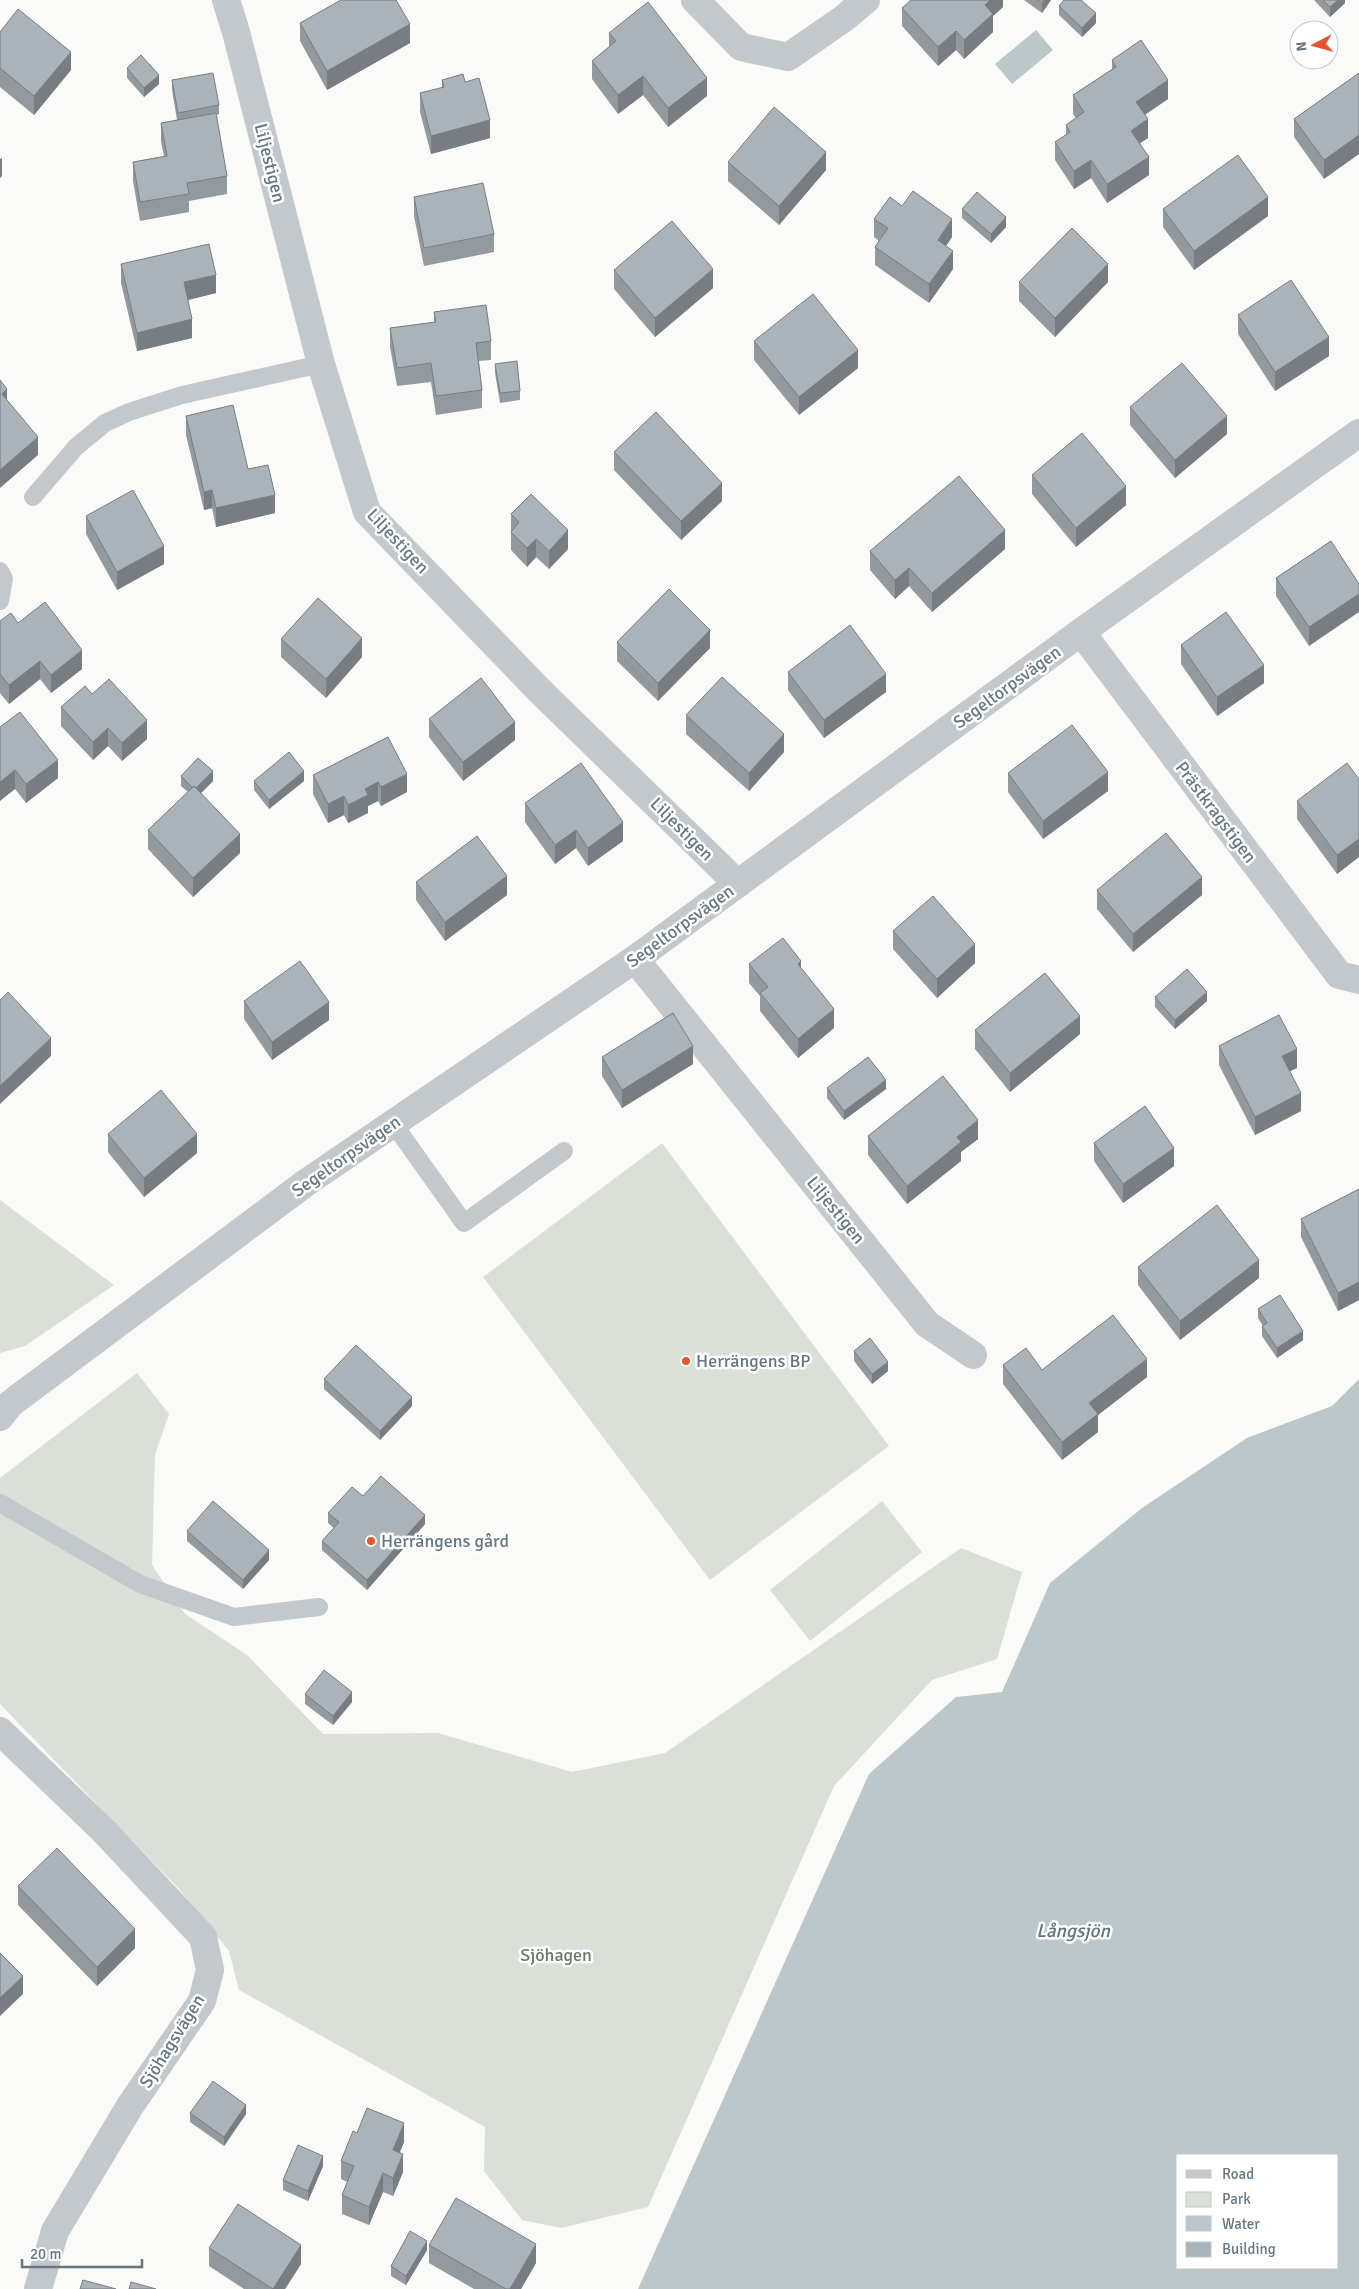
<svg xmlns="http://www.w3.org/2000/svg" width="1359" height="2289" viewBox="0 0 1359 2289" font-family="Signika,sans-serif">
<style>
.green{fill:#dadfd7}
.water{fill:#bbc7cb;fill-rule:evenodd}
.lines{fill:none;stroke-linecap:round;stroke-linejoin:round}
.lane{stroke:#c3c8cc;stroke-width:18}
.street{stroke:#c3c8cc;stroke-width:28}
.wall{fill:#929a9f}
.shaded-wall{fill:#777d82}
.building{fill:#aab3b9;stroke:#777d82}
.poi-dot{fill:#e4572e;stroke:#fff;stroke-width:2}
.labels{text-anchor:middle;stroke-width:5;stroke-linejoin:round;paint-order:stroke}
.street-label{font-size:18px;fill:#657683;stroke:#fff}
.poi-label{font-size:18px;fill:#657683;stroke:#fff;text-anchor:start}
.park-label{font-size:18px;fill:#687a64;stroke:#fff}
.water-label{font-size:19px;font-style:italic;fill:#60757c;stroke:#fff}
</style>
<rect width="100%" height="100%" fill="#fafaf8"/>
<path class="green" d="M662,1143L889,1446L710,1580L483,1277Z
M0,1200L114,1285L25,1346L0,1353Z
M137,1373L169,1414L155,1455L152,1565L185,1614L247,1655L323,1734L438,1733L572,1772L665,1753L961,1548L1022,1572L997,1659L932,1680L834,1786L648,2207L561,2228L522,2220L484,2171L485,2127L239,1990L229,1951L178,1888L0,1704V1478Z
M882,1501L922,1552L810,1641L770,1590Z"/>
<path class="water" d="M1036,30L1053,50L1012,84L995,64Z
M1359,1379V2289H638L869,1774L956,1697L1002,1692L1050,1583L1142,1508L1247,1438L1332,1406ZM1178,2155H1338V2268H1178Z"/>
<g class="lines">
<path class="lane" d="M33,497L76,447L105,423L129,412L182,395L321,364
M0,571L4,579L0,601
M393,1123L464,1223L564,1151
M0,1503L140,1584L234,1617L319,1607"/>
<path class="street" d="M226,0L236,32L321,364L367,512L540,691L738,884
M695,0L741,47L788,57L843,19L866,0
M1081,632L1339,975L1359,980
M635,959L927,1324L973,1355
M0,1417L10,1404L307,1182L635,959L1081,632L1359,433
M0,1731L104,1831L203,1937L210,1970L202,2001L130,2106L55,2231L38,2289"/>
</g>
<path class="wall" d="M1003,0V7L993,16V32L964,59L956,50L938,66L902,26V8Z
M1024,0H1051L1042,13Z
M1314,0H1345V3L1330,17Z
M1059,6L1096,23L1082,37L1059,15Z
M300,23L410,43L327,90L300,41Z
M0,32L71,70L34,115L0,87Z
M609,33L707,96L668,127L643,95L618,114L592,79V61L609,47Z
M1112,60L1168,99L1145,115L1148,138L1140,143L1149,175L1107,203L1091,178L1074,189L1055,160V142L1066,135V125L1076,118L1073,114V95L1112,69Z
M127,68L159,84L144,97L127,78Z
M1359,73L1324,179L1294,137V119Z
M172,80L219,105V114L216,115L227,176V194L189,201V212L140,221L133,181V162L164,156L161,142V123L177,120L172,90Z
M442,80L465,82L490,138L431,154L420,112V93L442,88Z
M728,162L826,170L779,225L728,181Z
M414,197L494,234V252L424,266L414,216Z
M902,206L952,237L946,246L953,269L929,303L875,265V247L879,241L874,237V219Z
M962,209L1006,227L991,243L962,218Z
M1163,209L1268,216L1194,270L1163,227Z
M121,264L216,293L188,300L192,338L137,351L121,283Z
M614,270L713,288L655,337L614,289Z
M1019,282H1108L1055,337L1019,301Z
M434,312L491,341V360L479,361L482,390V408L436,415L431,382L397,386L390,347V328L434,322Z
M1238,315L1329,356L1275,391L1238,334Z
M754,341L858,368L799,415L754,360Z
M495,364L520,391V400L500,403L495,373Z
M1130,407L1227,434L1175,478L1130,425Z
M186,416L248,469L275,513L216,527L212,508L204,510L186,435Z
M614,452L722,501L681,540L614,470Z
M1032,475L1126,505L1076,547L1032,494Z
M511,514L568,549L549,569L536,557L527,567L511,550Z
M86,516L164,564L117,590L86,534Z
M1331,541L1309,646L1276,596V578Z
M1005,549L932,612L909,586L895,599L870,570V551Z
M0,621L18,623L82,669L51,693L40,679L9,704L0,693Z
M281,639L362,657L326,698L281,657Z
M617,642L710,648L658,701L617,661Z
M1181,645L1264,683L1217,716L1181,664Z
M788,672L886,692L824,738L788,690Z
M92,694L147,739L122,761L108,746L93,760L61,726V707Z
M686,715L784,752L749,791L686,734Z
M429,719L515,740L463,781L429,737Z
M0,727L58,778L26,803L15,789Z
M388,737L407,792L381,806L378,801L368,806V813L348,823L344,815L328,823L313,794V775Z
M1008,773L1108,791L1043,839L1008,792Z
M181,776L213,781L201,793L240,853L193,897L148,849V830L188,792L181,786Z
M1359,779V857L1337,874L1297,819V801Z
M254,781H304L269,809L254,790Z
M525,803L623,841L588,866L576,848L555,864L525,822Z
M416,882L507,895L445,941L416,900Z
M1097,890L1202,895L1133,952L1097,909Z
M893,931L975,963L937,998L893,949Z
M749,964L801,968L834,1028L798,1058L760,1011V996L749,983Z
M1155,997L1207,1001L1175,1029L1155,1007Z
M244,1001L329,1020L272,1060L244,1019Z
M975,1030L1080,1034L1010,1092L975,1049Z
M1219,1046L1297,1068L1290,1071L1301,1111L1255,1135L1219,1065Z
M602,1057L693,1064L622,1108L602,1076Z
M827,1088L886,1089L844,1120L827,1098Z
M108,1134L197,1153L144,1197L108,1152Z
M868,1136L978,1139L961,1152V1161L907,1204L868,1155Z
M1094,1143L1174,1166L1123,1203L1094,1161Z
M1359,1189V1300L1338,1311L1301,1237V1219Z
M1138,1267L1259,1278L1180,1340L1138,1285Z
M1258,1309L1303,1340L1277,1358L1262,1336V1326H1263L1258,1318Z
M854,1351L888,1371L872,1384L854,1361Z
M1003,1365L1042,1370L1147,1377L1098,1415V1432L1062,1460L1003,1384Z
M324,1379L412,1406L380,1440L324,1389Z
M363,1496L425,1524L367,1590L322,1550V1541L334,1528L328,1523V1513Z
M187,1531L269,1560L243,1589L187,1541Z
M305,1694L352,1702L333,1725L305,1704Z
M18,1886L135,1948L97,1986L18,1905Z
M190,2113L246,2114L224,2146L190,2122Z
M357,2133L404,2142L400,2152L403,2172L393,2196L383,2192L369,2225L342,2214V2195L347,2182L341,2179V2161Z
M323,2166L308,2201L283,2190V2180Z
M429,2245L536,2263L521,2289H474L429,2263Z
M209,2248L301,2264L285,2289H244L209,2266Z
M427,2250L406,2285L391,2276V2266Z"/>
<path class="shaded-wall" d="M990,0H1003V7L993,16V32L964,59V40L985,5Z
M1044,0H1051L1042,13V3Z
M1338,0H1345V3L1330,17V7Z
M1096,13V23L1082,37V28Z
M410,24V43L327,90V71Z
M956,31V50L938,66V47Z
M71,52V70L34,115V96Z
M159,75V84L144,97V88Z
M643,76V95L618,114V95Z
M707,78V96L668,127V108Z
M1168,80V99L1136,120V102Z
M1148,119V138L1131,149V131Z
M490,120V138L431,154V136Z
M1359,135V154L1324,179V160Z
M826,152V170L779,225V206Z
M1149,157V175L1107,203V184Z
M2,158V176L0,178V159Z
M1091,160V178L1074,189V171Z
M1268,197V216L1194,270V251Z
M1006,217V227L991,243V234Z
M952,219V237L938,258V240Z
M953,251V269L929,303V284Z
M1108,264V282L1055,337V318Z
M713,269V288L655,337V318Z
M216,275V293L184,301V282Z
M192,319V338L137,351V333Z
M1329,337V356L1275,391V372Z
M858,350V368L799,415V397Z
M7,389V407L2,394Z
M1227,416V434L1175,478V460Z
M38,437V455L0,488V470Z
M722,483V501L681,540V521Z
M1126,486V505L1076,547V528Z
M212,490V508L204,510V492Z
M275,495V513L216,527V508Z
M568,530V549L549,569V551Z
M1005,530V549L932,612V593Z
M536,539V557L527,567V548Z
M164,546V564L117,590V572Z
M909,568V586L895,599V580Z
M1359,594V612L1309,646V627Z
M710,630V648L658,701V683Z
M362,638V657L326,698V679Z
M82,650V669L51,693V675Z
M40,661V679L9,704V685Z
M1264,665V683L1217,716V697Z
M886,674V692L824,738V720Z
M147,720V739L122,761V743Z
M515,722V740L463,781V762Z
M108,728V746L93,760V742Z
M784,734V752L749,791V773Z
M58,760V778L26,803V784Z
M15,770V789L0,801V782Z
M213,771V781L195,799V790Z
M304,771V781L269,809V800Z
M1108,772V791L1043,839V821Z
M407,774V792L381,806V787Z
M378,782V801L368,806V813L348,823V805L365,789Z
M344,796V815L328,823V804Z
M623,822V841L588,866V848Z
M576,830V848L555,864V845Z
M240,834V853L193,897V878Z
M1359,839V857L1337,874V855Z
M507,876V895L445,941V922Z
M1202,877V895L1133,952V934Z
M975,944V963L937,998V979Z
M801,961V979L798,964Z
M1207,992V1001L1175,1029V1020Z
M329,1002V1020L272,1060V1042Z
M834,1009V1028L798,1058V1039Z
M1080,1016V1034L1010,1092V1073Z
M51,1038V1056L0,1104V1086Z
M693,1046V1064L622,1108V1090Z
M1297,1049V1068L1282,1075V1056Z
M886,1080V1089L844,1120V1111Z
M1301,1093V1111L1255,1135V1117Z
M978,1120V1139L961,1152V1161L907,1204V1186L957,1137Z
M197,1134V1153L144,1197V1178Z
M1174,1148V1166L1123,1203V1184Z
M1259,1260V1278L1180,1340V1321Z
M1359,1282V1300L1338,1311V1293Z
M1303,1331V1340L1277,1358V1348Z
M1147,1359V1377L1098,1415V1432L1062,1460V1442L1089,1403Z
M888,1362V1371L872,1384V1374Z
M412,1397V1406L380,1440V1431Z
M425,1515V1524L367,1590V1580Z
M269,1550V1560L243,1589V1580Z
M352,1692V1702L333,1725V1716Z
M135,1929V1948L97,1986V1967Z
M23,1976V1994L0,2016V1998Z
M246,2105V2114L224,2146V2137Z
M404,2123V2142L393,2168V2150Z
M403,2154V2172L393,2196V2178Z
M323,2156V2166L308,2201V2191Z
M383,2173V2192L369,2225V2207Z
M427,2241V2250L406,2285V2276Z
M536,2244V2263L521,2289H510Z
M301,2245V2264L285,2289H273Z"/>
<path class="building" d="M341,0H396L410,24L327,71L300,23Z
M911,0H990L985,5L993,14L964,40L956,31L938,47L902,8Z
M1037,0H1044L1042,3Z
M1064,0H1081L1096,13L1082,28L1059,6Z
M1323,0H1338L1330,7Z
M648,2L707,78L668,108L643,76L618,95L592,61L616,41L609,33Z
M18,9L71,52L34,96L0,68V32Z
M1141,40L1168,80L1136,102L1148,119L1131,131L1149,157L1107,184L1091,160L1074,171L1055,142L1070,132L1066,125L1084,112L1073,95L1116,67L1112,60Z
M141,55L159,75L144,88L127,68Z
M213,73L219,105L178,113L172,80Z
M1359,73V135L1324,160L1294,119Z
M463,74L465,82L479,78L490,120L431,136L420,93L444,87L442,80Z
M774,107L826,152L779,206L728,162Z
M216,113L227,176L187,183L189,194L140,202L133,162L167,156L161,123Z
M1238,155L1268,197L1194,251L1163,209Z
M483,183L494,234L424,248L414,197Z
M913,191L952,219L938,240L953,251L929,284L875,247L888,228L874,219L890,197L902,206Z
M977,192L1006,217L991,234L962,209Z
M672,221L713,269L655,318L614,270Z
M1072,228L1108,264L1055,318L1019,282Z
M209,244L216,275L184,282L192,319L137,333L121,264Z
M1291,280L1329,337L1275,372L1238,315Z
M813,294L858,350L799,397L754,341Z
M486,305L491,341L476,343L482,390L436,396L431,363L397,368L390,328L436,322L434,312Z
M517,361L520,391L500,393L495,364Z
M1182,363L1227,416L1175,460L1130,407Z
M0,380L7,389L2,394L38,437L0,470Z
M233,405L248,469L268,465L275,495L216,508L212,490L204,492L186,416Z
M656,412L722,483L681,521L614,452Z
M1082,433L1126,486L1076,528L1032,475Z
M959,476L1005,530L932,593L909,568L895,580L870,551Z
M133,490L164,546L117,572L86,516Z
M531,494L568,530L549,551L536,539L527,548L511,532L519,522L511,514Z
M1331,541L1359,584V594L1309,627L1276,578Z
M669,589L710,630L658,683L617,642Z
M318,598L362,638L326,679L281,639Z
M45,602L82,650L51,675L40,661L9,685L0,674V621L11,613L18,623Z
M1226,612L1264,665L1217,697L1181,645Z
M850,625L886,674L824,720L788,672Z
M722,677L784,734L749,773L686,715Z
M481,678L515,722L463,762L429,719Z
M109,679L147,720L122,743L108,728L93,742L61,707L85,686L92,694Z
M20,712L58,760L26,784L15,770L0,782V727Z
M1072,725L1108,772L1043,821L1008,773Z
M388,737L407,774L381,787L378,782L365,789L368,795L348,805L344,796L328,804L313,775Z
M289,752L304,771L269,800L254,781Z
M198,758L213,771L196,788L194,786L193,788L181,776Z
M581,763L623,822L588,848L576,830L555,845L525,803Z
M1347,763L1359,779V839L1337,855L1297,801Z
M194,786L240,834L193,878L148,830Z
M1166,833L1202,877L1133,934L1097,890Z
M477,836L507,876L445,922L416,882Z
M933,896L975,944L937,979L893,931Z
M783,938L801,961L798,964L834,1009L798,1039L760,993L768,987L749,964Z
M300,961L329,1002L272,1042L244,1001Z
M1187,969L1207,992L1175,1020L1155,997Z
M1045,973L1080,1016L1010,1073L975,1030Z
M8,992L51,1038L0,1086V1000Z
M673,1013L693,1046L622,1090L602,1057Z
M1279,1015L1297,1049L1282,1056L1301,1093L1255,1117L1219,1046Z
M868,1057L886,1080L844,1111L827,1088Z
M943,1076L978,1120L957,1137L961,1142L907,1186L868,1136Z
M161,1090L197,1134L144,1178L108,1134Z
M1145,1106L1174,1148L1123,1184L1094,1143Z
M1359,1189V1282L1338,1293L1301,1219Z
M1217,1205L1259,1260L1180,1321L1138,1267Z
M1280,1295L1303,1331L1277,1348L1262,1326L1267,1323L1258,1309Z
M1113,1315L1147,1359L1089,1403L1098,1414L1062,1442L1003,1365L1026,1348L1042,1370Z
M870,1338L888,1362L872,1374L854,1351Z
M356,1345L412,1397L380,1431L324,1379Z
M381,1476L425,1515L367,1580L322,1541L339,1522L328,1513L352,1487L363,1496Z
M213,1501L269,1550L243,1580L187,1531Z
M324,1670L352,1692L333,1716L305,1694Z
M57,1848L135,1929L97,1967L18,1886Z
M0,1953L23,1976L0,1998Z
M213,2081L246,2105L224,2137L190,2113Z
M367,2108L404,2123L393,2150L403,2154L393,2178L383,2173L369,2207L342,2195L354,2166L341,2161L353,2131L357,2133Z
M298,2145L323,2156L308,2191L283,2180Z
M456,2198L536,2244L510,2289H506L429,2245Z
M238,2204L301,2245L273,2289L209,2248Z
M410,2231L427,2241L406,2276L391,2266Z
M83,2280L116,2289H80Z
M131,2282L156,2289H129Z"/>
<g class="poi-dot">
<circle cx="686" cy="1361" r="5"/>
<circle cx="371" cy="1541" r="5"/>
</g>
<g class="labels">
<g class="street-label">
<text transform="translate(270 163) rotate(76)" y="6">Liljestigen</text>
<text transform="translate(398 541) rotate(47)" y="6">Liljestigen</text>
<text transform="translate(1007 687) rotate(-36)" y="6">Segeltorpsvägen</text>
<text transform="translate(1216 812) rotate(53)" y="6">Prästkragstigen</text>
<text transform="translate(682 829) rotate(45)" y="6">Liljestigen</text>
<text transform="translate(680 926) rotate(-36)" y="6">Segeltorpsvägen</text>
<text transform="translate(346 1156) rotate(-35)" y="6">Segeltorpsvägen</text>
<text transform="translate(836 1210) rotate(51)" y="6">Liljestigen</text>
<text transform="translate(172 2041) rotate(-58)" y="6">Sjöhagsvägen</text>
</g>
<g class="poi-label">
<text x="696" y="1367">Herrängens BP</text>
<text x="381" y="1547">Herrängens gård</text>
</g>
<g class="park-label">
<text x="556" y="1961">Sjöhagen</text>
</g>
<g class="water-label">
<text x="1073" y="1937">Långsjön</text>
</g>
</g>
<rect x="1176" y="2154" width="162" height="115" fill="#ffffff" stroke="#c1c8cd"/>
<rect x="1186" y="2170" width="25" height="8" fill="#c3c8cc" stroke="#c1c8cd"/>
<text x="1222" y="2179" font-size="15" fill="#657683">Road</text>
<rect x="1186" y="2192" width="25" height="15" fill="#dadfd7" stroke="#c1c8cd"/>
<text x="1222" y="2204" font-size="15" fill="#657683">Park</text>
<rect x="1186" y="2216" width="25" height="15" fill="#bbc7cb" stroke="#c1c8cd"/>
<text x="1222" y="2229" font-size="15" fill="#657683">Water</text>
<rect x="1186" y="2242" width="25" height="15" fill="#aab3b9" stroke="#c1c8cd"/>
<text x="1222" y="2254" font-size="15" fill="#657683">Building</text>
<g transform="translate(1314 45) rotate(264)"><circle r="24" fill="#ffffff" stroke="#c1c8cd"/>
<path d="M0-4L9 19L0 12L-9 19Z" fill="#e4572e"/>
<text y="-8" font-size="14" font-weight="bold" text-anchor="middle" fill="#657683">N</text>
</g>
<path d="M22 2259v8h120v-8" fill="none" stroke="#657683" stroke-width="2.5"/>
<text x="30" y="2259" font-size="15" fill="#657683" stroke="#ffffff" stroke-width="4" paint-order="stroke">20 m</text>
</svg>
